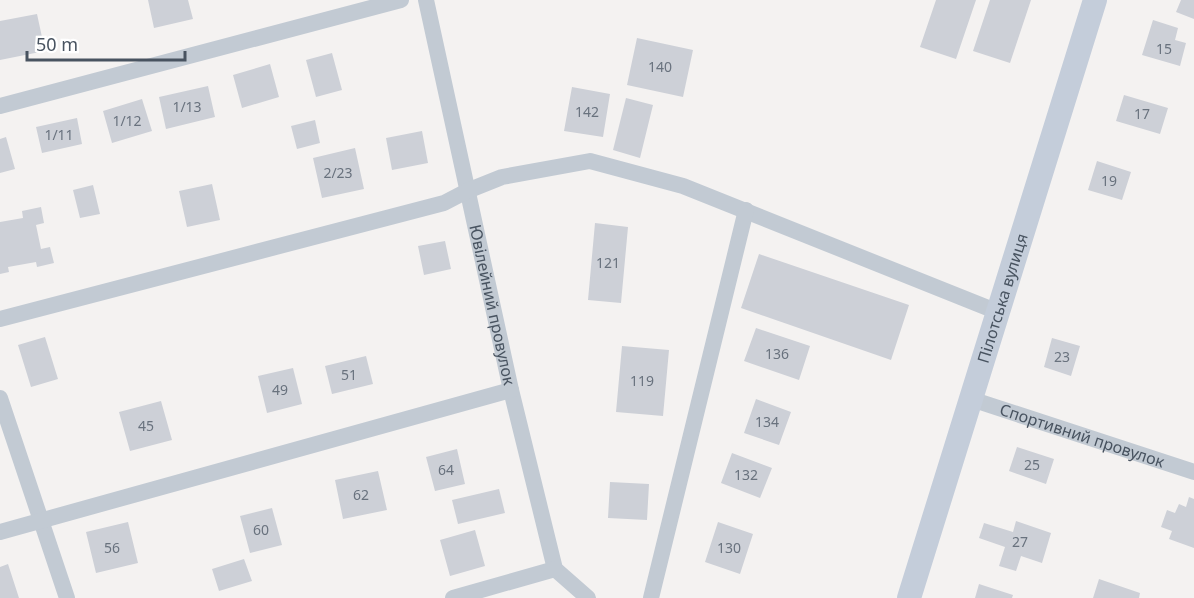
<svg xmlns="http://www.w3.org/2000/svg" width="1194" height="598" viewBox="0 0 1194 598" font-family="'Noto Sans',sans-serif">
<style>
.building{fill:#cdd0d7}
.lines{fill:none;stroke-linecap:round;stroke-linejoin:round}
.street{stroke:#c2cad3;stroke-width:16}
.secondary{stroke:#c4cdda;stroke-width:24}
.labels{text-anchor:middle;stroke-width:4.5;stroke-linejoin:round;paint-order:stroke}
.number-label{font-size:14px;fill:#69727e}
.street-label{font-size:16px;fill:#485360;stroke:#fff}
</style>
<rect width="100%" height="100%" fill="#f4f2f1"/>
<path class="building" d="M148,0H188L193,19L154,28Z
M936,0H976L956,59L920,47Z
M990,0H1031L1010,63L973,51Z
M1181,0H1194V19L1176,12Z
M37,14L45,51L0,60V21Z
M1153,20L1178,28L1175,40L1186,43L1180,66L1142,55Z
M637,38L693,50L683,97L627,85Z
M332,53L342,90L316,97L306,60Z
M270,64L279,97L242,108L233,75Z
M208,86L215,117L166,129L159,97Z
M572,87L610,94L603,137L564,131Z
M1124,95L1168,108L1160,134L1116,121Z
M626,98L653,105L640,158L613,150Z
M142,99L152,131L112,143L103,111Z
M77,118L82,144L42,153L36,127Z
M315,120L320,143L297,149L291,126Z
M422,131L428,163L392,170L386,138Z
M6,137L15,169L0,173V139Z
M355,148L364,189L322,198L313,158Z
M1097,161L1131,172L1122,200L1088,190Z
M212,184L220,220L187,227L179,191Z
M93,185L100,214L80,218L73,190Z
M41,207L44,223L36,225L41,249L50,247L54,263L37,267L36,262L8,267L9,272L0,274V222L23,218L22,211Z
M595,223L628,227L621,303L588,300Z
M445,241L451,269L424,275L418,246Z
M759,254L909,305L891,360L741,308Z
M756,328L810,346L799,380L744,361Z
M45,337L58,379L31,387L18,345Z
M1052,338L1080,346L1071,376L1044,367Z
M622,346L669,350L663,416L616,412Z
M366,356L373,384L332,394L325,366Z
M293,368L302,404L267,413L258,376Z
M756,399L791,412L779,445L744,433Z
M161,401L172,440L130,451L119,412Z
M1017,447L1054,459L1046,484L1009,471Z
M457,449L465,484L435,491L426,457Z
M732,453L772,468L760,498L721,483Z
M378,471L387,510L343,519L335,480Z
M610,482L649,484L647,520L608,518Z
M499,489L505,513L458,524L452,500Z
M1189,497L1194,499V548L1169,539L1172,531L1161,527L1167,510L1175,513L1179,504L1186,507Z
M272,508L282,545L250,553L240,516Z
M1016,521L1051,533L1042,563L1021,556L1016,571L999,566L1005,547L979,538L984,523L1013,532Z
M128,522L138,563L96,573L86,532Z
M718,522L753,534L740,574L705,562Z
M475,530L485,566L450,576L440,540Z
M244,559L252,581L219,591L212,569Z
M8,564L19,598H0V567Z
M1099,579L1140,593L1139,598H1093Z
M979,584L1013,595L1012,598H975Z"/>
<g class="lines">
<g class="street">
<path id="s1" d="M426,0L511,390L555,569L588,598"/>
<path d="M0,106L401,0"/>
<path d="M0,319L444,203L467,191L502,177L590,161L683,186L998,312"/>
<path d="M0,398L67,598"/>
<path id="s2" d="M971,399L1194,472"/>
<path d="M0,532L511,390"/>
<path d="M453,598L555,569"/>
<path d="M651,598L746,210"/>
</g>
<path class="secondary" id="s3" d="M909,598L1095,0"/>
</g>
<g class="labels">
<g class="number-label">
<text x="1164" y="54">15</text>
<text x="660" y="72">140</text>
<text x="187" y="112">1/13</text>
<text x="587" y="117">142</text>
<text x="1142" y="119">17</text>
<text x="127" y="126">1/12</text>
<text x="59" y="140">1/11</text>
<text x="338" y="178">2/23</text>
<text x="1109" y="186">19</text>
<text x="608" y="268">121</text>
<text x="777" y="359">136</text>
<text x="1062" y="362">23</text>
<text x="349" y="380">51</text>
<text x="642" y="386">119</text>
<text x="280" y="395">49</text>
<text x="767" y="427">134</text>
<text x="146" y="431">45</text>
<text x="1032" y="470">25</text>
<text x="446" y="475">64</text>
<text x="746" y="480">132</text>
<text x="361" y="500">62</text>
<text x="261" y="535">60</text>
<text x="1020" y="547">27</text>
<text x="112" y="553">56</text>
<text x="729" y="553">130</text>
</g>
<g class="street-label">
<text dy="6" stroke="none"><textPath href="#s3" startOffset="314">Пілотська вулиця</textPath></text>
<text dy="6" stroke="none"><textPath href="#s1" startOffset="312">Ювілейний провулок</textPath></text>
<text dy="6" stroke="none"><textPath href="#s2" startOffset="117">Спортивний провулок</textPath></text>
</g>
</g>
<path d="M27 51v9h158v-9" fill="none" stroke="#485360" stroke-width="3"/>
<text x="36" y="51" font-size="18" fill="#485360" stroke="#ffffff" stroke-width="4.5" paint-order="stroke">50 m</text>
</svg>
